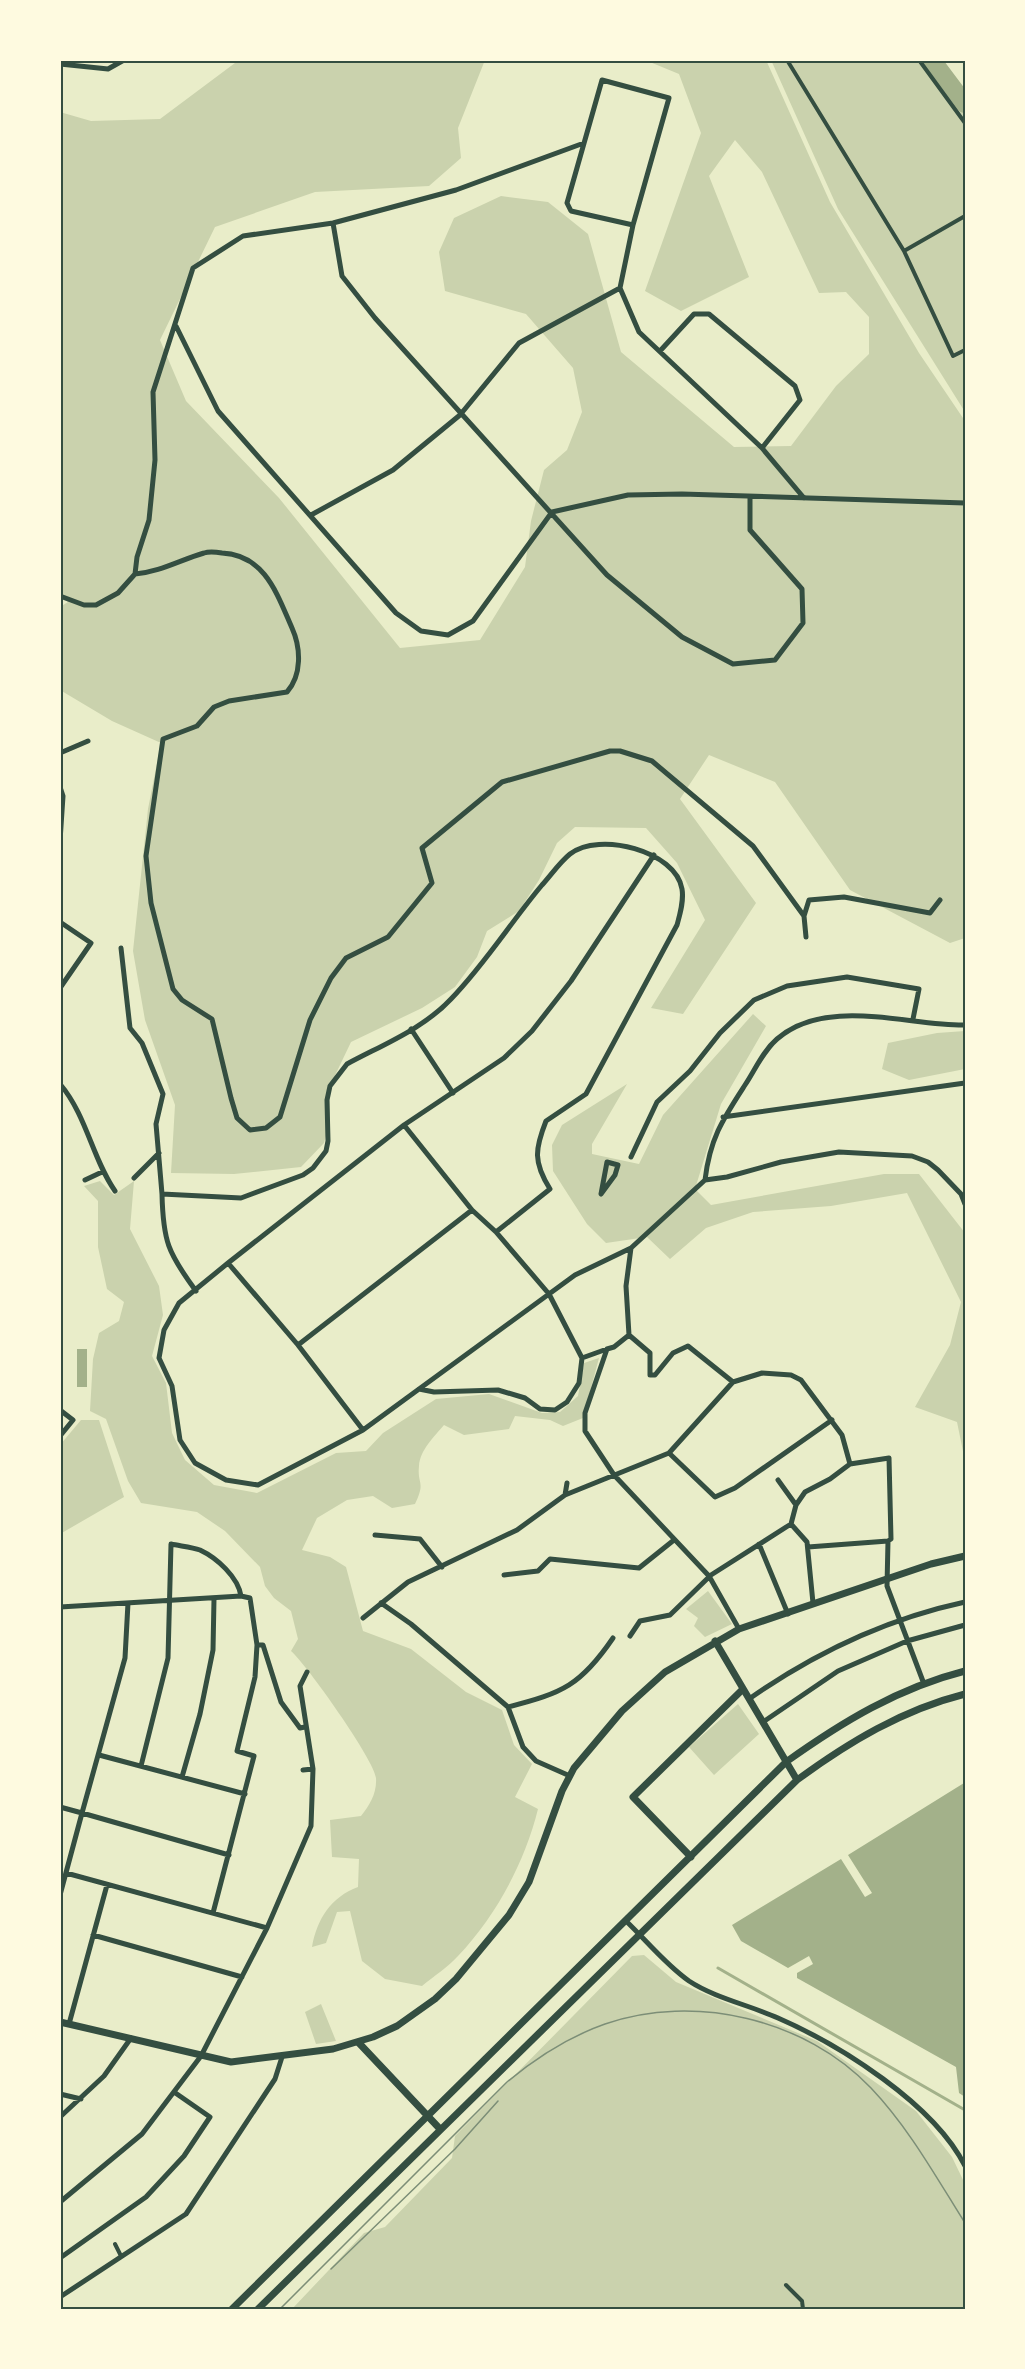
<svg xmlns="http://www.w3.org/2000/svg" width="1025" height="2369" viewBox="0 0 1025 2369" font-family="'Titillium Web',sans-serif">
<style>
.green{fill:#cad2ad}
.water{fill:#a3b18a}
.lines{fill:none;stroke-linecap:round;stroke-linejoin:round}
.stream{stroke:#a3b18a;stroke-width:3}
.river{stroke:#a3b18a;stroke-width:18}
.pedestrian{stroke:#344e41;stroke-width:4}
.minor{stroke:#344e41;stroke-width:5}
.tertiary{stroke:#344e41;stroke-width:7}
.tram{stroke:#7c8e77;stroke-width:1.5}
.neatline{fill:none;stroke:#344e41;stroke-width:2}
</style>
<rect width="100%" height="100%" fill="#e9edc9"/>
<path class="green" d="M239,60H485L458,128L461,158L429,186L315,192L215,227L160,340L186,401L279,498L400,648L480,640L525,567L531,521L544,470L567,450L582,412L573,368L526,314L445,291L439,252L454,218L501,196L548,202L588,234L621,352L734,447L791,446L836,386L869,354V317L846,292L819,293L762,172L735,140L709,176L749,277L681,311L645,291L701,133L679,74L645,60H766L830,202L919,353L965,421V938L950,943L850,890L775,782L709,755L680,799L756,903L683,1014L651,1008L705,920L677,863L646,828L575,827L557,843L539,880L519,911L487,931L477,957L455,987L422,1008L351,1042L329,1088L330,1120L324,1143L301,1167L234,1174L171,1173L175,1105L145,1020L133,951L148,809L161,743L112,721L60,690V607L68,602L60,595V112L91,121L160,119Z
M771,60H924L965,113V412L838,209Z
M753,1014L766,1026L721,1104L695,1189L711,1205L884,1174H919L965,1233V1461L957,1422L915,1407L950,1345L961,1302L907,1193L831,1206L753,1212L706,1228L670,1259L647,1237L606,1243L587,1224L553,1171L552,1145L562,1125L627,1084L592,1144V1154L639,1164L663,1115Z
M965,1031V1069L909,1080L882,1069L888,1043L937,1033Z
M100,1181L114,1195L134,1181L130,1229L159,1286L163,1315L152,1356L166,1383L172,1433L185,1460L214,1485L257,1493L336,1453L366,1451L383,1433L436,1399L489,1394L542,1413L560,1412L578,1396L584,1363L599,1358L583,1418L563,1426L550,1420L515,1416L509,1429L464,1435L444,1425C434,1437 420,1450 419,1466C417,1485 426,1481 415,1504L392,1508L373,1496L347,1500L317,1518L302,1550L330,1557L346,1567L363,1631L411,1649L466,1692L502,1710L514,1745L532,1764L515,1797L538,1809C525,1862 496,1916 458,1956C448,1967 434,1976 422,1986L385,1979L362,1961L350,1911L337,1912L326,1943L312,1947C317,1919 331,1897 358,1887L359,1859L332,1857L330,1820L361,1816C370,1805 377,1793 376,1778C375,1761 307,1665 291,1651L298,1639L291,1611L274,1598L265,1586L260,1567L225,1531L197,1512L141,1503L128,1481L106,1419L90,1411L93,1359L99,1333L119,1321L124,1302L107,1289L98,1247V1201L84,1186Z
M81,1420H99L124,1497L60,1534V1445Z
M708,1591L732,1624L705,1637L694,1626L698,1618L686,1609Z
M738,1704L759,1734L714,1775L689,1747Z
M644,1955L676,1982L817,2041L916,2111L952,2157L965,2184V2309H292L364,2233L385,2227L452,2158L455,2136L632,1956Z
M321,2004L336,2041L316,2044L305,2012Z"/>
<path class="water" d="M77,1349H87V1387H77Z
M964,1783L965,1786V2097L959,2093L956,2067L797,1978V1973L813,1964L809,1956L788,1968L741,1941L732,1925L841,1859L865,1897L872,1893L848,1855Z"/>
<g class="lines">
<path class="stream" d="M718,1968L965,2110"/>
<path class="river" d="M932,60L965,104"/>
<path class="pedestrian" d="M787,60L904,251L953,356L965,350
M919,60L965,123
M904,251L965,216
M115,2244L121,2256
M786,2285L802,2301L803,2309"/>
<path class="minor" d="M60,64L108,69L124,60
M602,80L669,98L633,225L571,211L567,203Z
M333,223L342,276L375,318L607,575L682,637L733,664L775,660L803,623L802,589L750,530V498
M620,288L633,225
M176,326L218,411L396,613L421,631L448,635L473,621L552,512L628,495L682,494L965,503
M660,351L694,314H709L795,386L800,400L762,448
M311,515L393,470L460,415L519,343L620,288L639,332L762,448L804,498
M135,574C160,572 180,560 204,553C210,551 216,552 222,553C265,555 277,594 292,628C301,648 302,675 287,692L229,701L214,707L197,726L163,739L146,856L151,903L173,989L182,1000L212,1019L231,1098L237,1118L250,1130L266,1128L280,1117L310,1020L331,978L346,958L388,937L432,883L422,848L502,782L610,751H620L652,761L753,846L804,916L806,937
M60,596L84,605H96L118,593L135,574L137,557L149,520L155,460L153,392L193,268L243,236L333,223L456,190L584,143
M60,753L88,741
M60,787L63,796L60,841
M804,916L809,900L844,897L930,913L940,900
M60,922L91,943L60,988
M121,948L130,1028L142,1043L163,1094L156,1124L162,1194
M411,1029L453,1093
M60,1084C87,1116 92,1158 115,1191
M723,1117L965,1083
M404,1125L472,1210L496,1232L549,1294L582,1358L579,1383L567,1402L555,1410L540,1409L525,1398L498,1390L434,1392L419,1389
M631,1157L657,1102L690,1071L720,1033L754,1000L787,986L847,977L919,989L913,1019
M607,1162L618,1165L615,1175L601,1194Z
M134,1178L159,1153
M85,1180L102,1172
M705,1180C710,1138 723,1119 745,1085C755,1070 763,1051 777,1039C826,996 909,1026 965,1025
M631,1248L626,1286L629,1335L614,1347L607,1349L585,1413V1431L614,1475L709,1576L739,1629
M228,1263L298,1345L363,1430L575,1275L631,1248L705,1180L727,1177L781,1162L839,1152L912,1156L928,1162L938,1170L961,1194L965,1204
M196,1291C168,1253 163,1241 162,1194L241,1198L303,1175L313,1168L326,1151L328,1141L327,1100L330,1086L347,1064C382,1045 423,1029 451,999C485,964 511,922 542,885C551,875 560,862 570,854C599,831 676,851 682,889C684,901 680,914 677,925L586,1094L546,1121C535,1149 533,1162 550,1189L496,1232
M629,1335L650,1353V1375H655L673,1353L688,1346L733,1382
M298,1345L472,1210
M582,1358L607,1349
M60,1410L73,1420L60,1436
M363,1430L258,1485L226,1480L195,1463L180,1440L172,1386L159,1358L164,1330L179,1303L228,1263L404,1125L504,1058L532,1031L571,981L654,855
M669,1453L715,1497L735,1488L832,1420
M778,1480L796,1505
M565,1495L567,1483
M791,1524L807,1542L813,1603
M375,1535L420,1539L442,1567
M759,1544L788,1614
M808,1547L888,1541
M504,1575L538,1571L550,1559L639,1568L674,1540
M381,1603L411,1624L508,1707L523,1747L536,1761L570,1776
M60,1607L241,1596L250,1598L257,1645H263L281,1702L300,1728L305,1727
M363,1618L408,1582L517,1530L565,1495L669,1453L733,1382L762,1373L791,1375L801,1380L842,1435L850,1464
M630,1636L640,1621L670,1615L711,1575L791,1524L796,1505L805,1492L830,1479L850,1464L889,1458L891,1539L888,1541L887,1586L924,1684
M749,1699C816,1652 886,1619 965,1602
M508,1707C563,1693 581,1685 613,1638
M763,1722L838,1671L907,1641L965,1625
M99,1755L245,1794
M141,1766L168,1658L171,1544C180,1546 192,1547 200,1550C217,1558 238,1577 241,1596
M303,1770L313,1769
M182,1777L200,1714L213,1650L214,1599
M60,1807L82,1813L125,1658L128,1603
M66,1873L267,1928
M60,1895L82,1813L229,1855
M213,1913L254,1756L237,1751L255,1677L257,1645
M626,1921C646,1940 666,1965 689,1981C715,1998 749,2005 778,2018C840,2045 934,2104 965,2166
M93,1935L242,1977
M69,2024L107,1885
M60,2094L81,2099
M60,2117L104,2076L131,2038
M60,2202L142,2134L201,2056L267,1928L311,1826L313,1769L300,1686L307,1672
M60,2258L146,2197L184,2156L210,2117L174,2092
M60,2297L186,2214L275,2079L282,2057"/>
<path class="tertiary" d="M715,1641L797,1780
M691,1857L633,1797L743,1689
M60,2022L231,2062L333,2049L373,2037L397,2026L435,1999L456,1979L509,1915L529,1882L562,1791L574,1768L622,1711L665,1672L739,1629L931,1564L965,1556
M358,2042L440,2129
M232,2309L786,1762C842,1722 898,1688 965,1671
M258,2309L797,1780C849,1742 902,1710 965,1694"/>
<path class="tram" d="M331,2269L455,2149L498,2101
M280,2309L507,2082C537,2057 568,2037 605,2024C694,1993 806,2019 871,2088C909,2128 936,2177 965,2223"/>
</g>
<rect width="1025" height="2369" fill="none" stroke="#fefae0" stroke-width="123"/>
<rect x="62" y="62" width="902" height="2246" class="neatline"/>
</svg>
